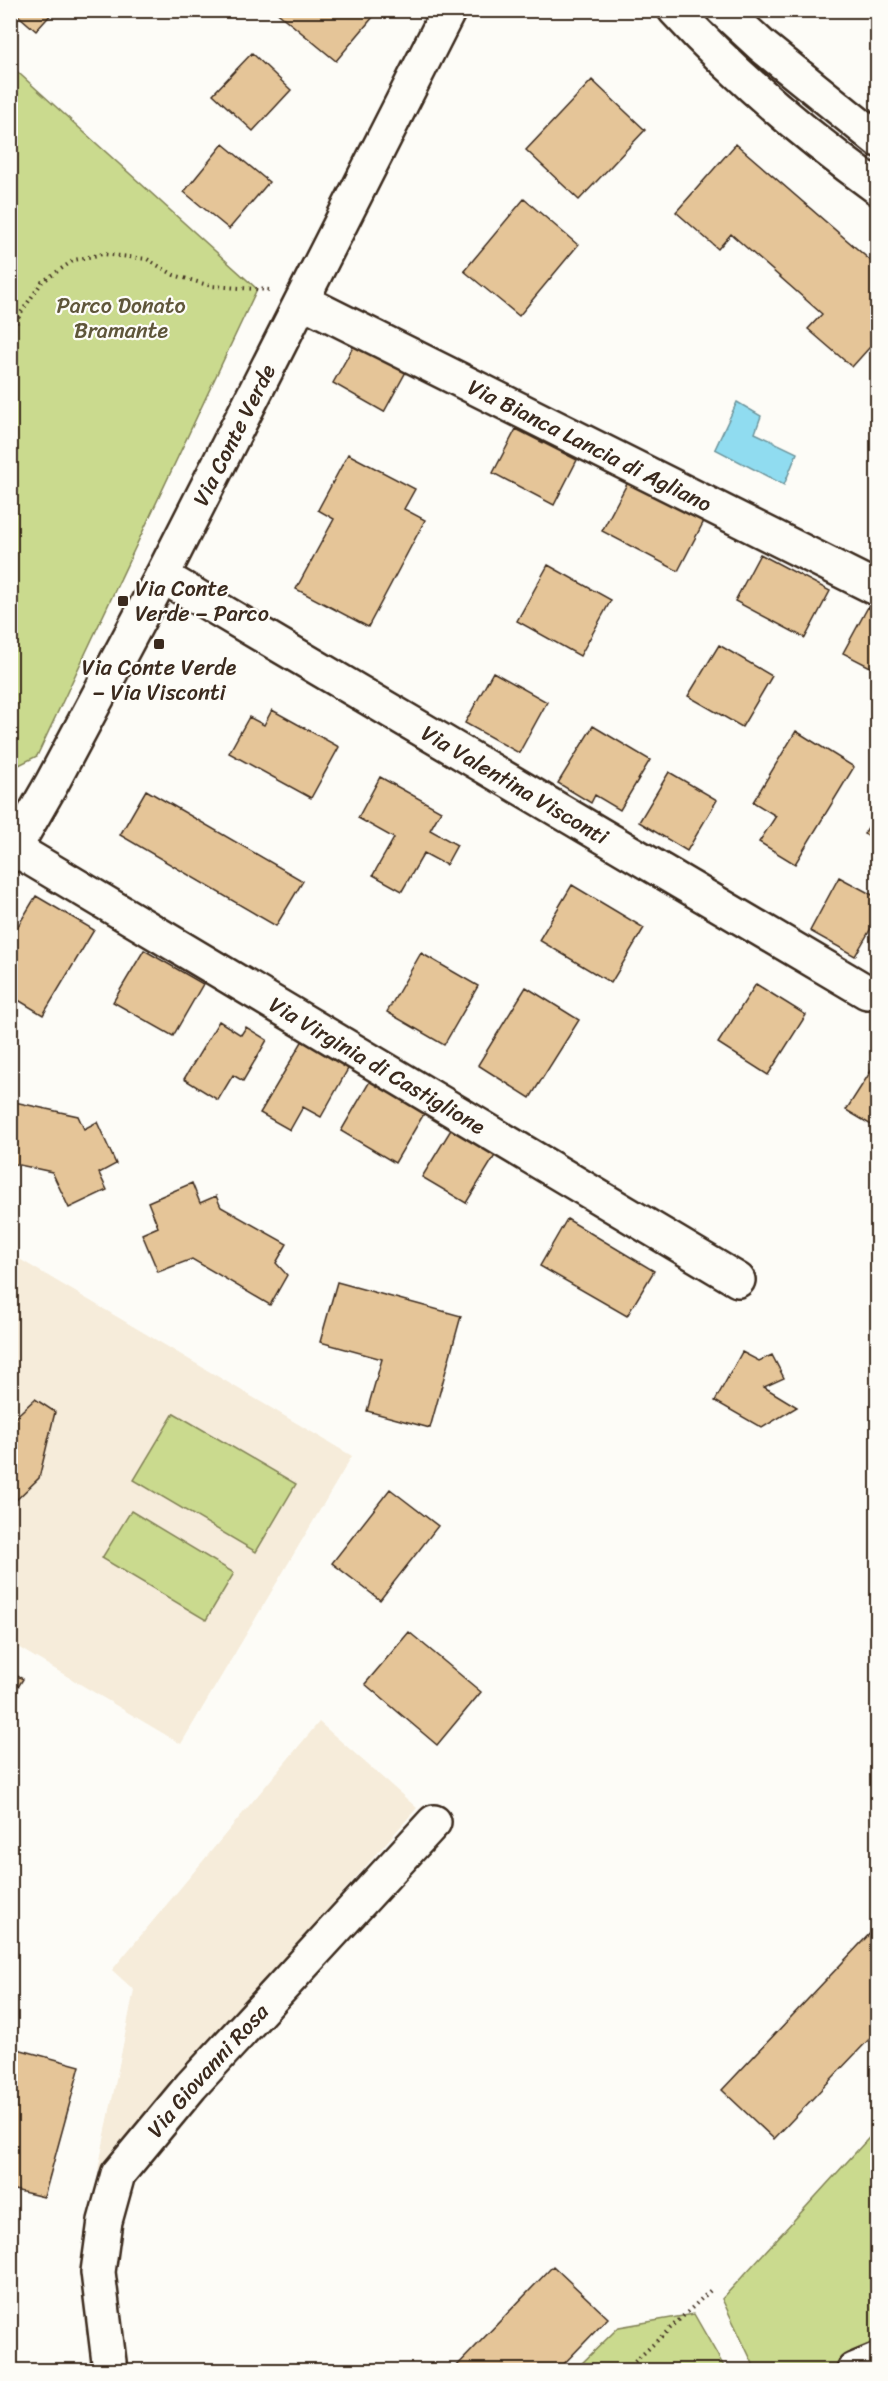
<svg xmlns="http://www.w3.org/2000/svg" width="888" height="2381" viewBox="0 0 888 2381" font-family="Sriracha,sans-serif">
<style>
.built{fill:#f6ecda}
.green{fill:#cada8e;stroke:#828256;stroke-width:1.5}
.water{fill:#90dcf0;stroke:#6e959c;stroke-width:1.5}
.building{fill:#e5c598;stroke:#3b2a1e;stroke-width:1.5}
.lines{fill:none;stroke-linecap:round;stroke-linejoin:round}
.street-casing{stroke:#3b2a1e;stroke-width:38}
.secondary-casing{stroke:#3b2a1e;stroke-width:38}
.path{stroke:#3b2a1e;stroke-width:4;stroke-dasharray:1.5 4.5;stroke-linecap:butt}
.street{stroke:#fdfcf7;stroke-width:33}
.secondary{stroke:#fdfcf7;stroke-width:33}
.poi-dot{fill:#3b2a1e;stroke:#fdfcf7;stroke-width:2}
.labels{text-anchor:middle;stroke-width:4.5;stroke-linejoin:round;paint-order:stroke}
.park-label{font-size:22px;fill:#5f563a;stroke:#fdfcf7}
.street-label{font-size:22px;fill:#3b2a1e;stroke:#fdfcf7}
.poi-label{font-size:22px;fill:#3b2a1e;stroke:#fdfcf7;text-anchor:start}
</style>
<rect width="100%" height="100%" fill="#fdfcf7"/>
<filter id="ink" filterUnits="userSpaceOnUse"><feTurbulence type="fractalNoise" baseFrequency=".0167" numOctaves="2"/><feDisplacementMap in="SourceGraphic" scale="12" xChannelSelector="R" yChannelSelector="G"/><feConvolveMatrix kernelMatrix="1 2 1 2 8 2 1 2 1" color-interpolation-filters="sRGB"/></filter>
<g filter="url(#ink)">
<path class="built" d="M11,1254L352,1456L181,1744L11,1643Z
M319,1722L417,1808L98,2170L134,1990L112,1970Z"/>
<path class="green" d="M11,66L257,289L37,756L11,769Z
M174,1413L296,1484L256,1552L134,1480Z
M131,1511L234,1573L206,1620L102,1558Z
M877,2129V2360L854,2370H756L722,2299Z
M694,2314L726,2370H575L619,2327Z"/>
<path class="water" d="M737,402L761,416L755,433L797,453L784,485L715,449Z"/>
<path class="building" d="M12,10H55L36,31Z
M274,10H365L373,17L336,61Z
M252,53L291,90L253,131L213,94Z
M592,80L645,130L579,200L526,150Z
M223,144L269,182L229,229L184,192Z
M736,144L878,267V338L852,367L808,329L822,314L731,234L718,249L676,212Z
M524,199L578,245L519,316L464,271Z
M357,340L408,368L384,412L333,383Z
M516,429L577,460L554,505L493,473Z
M348,454L415,489L404,509L425,520L368,627L296,589L334,519L318,510Z
M628,482L704,521L678,571L602,531Z
M760,554L830,591L805,638L735,601Z
M548,565L611,600L580,656L517,621Z
M868,607L878,612V671L843,653Z
M719,645L772,676L742,727L688,696Z
M493,672L547,702L519,753L465,723Z
M272,710L339,747L311,798L229,753L249,717L264,725Z
M593,726L650,760L620,810L595,795L591,803L558,783Z
M796,731L854,767L795,864L759,842L776,816L753,802Z
M669,772L717,800L687,851L639,822Z
M380,777L441,811L430,830L457,845L446,865L424,853L402,891L373,875L394,838L358,818Z
M146,790L303,881L276,926L120,835Z
M878,811V841L864,834Z
M839,877L878,898V916L855,956L810,931Z
M572,885L644,928L611,983L539,940Z
M36,896L94,930L43,1015L10,995V939Z
M144,950L203,984L173,1036L113,1002Z
M421,953L478,986L444,1045L387,1012Z
M756,984L806,1015L768,1075L718,1043Z
M526,987L579,1020L530,1098L478,1065Z
M219,1021L241,1035L246,1027L267,1040L243,1081L233,1075L218,1100L184,1079Z
M303,1040L349,1067L321,1117L303,1107L290,1130L260,1113Z
M878,1060V1129L846,1110Z
M370,1081L425,1112L395,1163L341,1131Z
M10,1101L78,1116L84,1129L97,1122L116,1164L99,1173L107,1190L69,1208L52,1172L10,1163Z
M452,1128L496,1154L466,1203L422,1177Z
M192,1183L200,1203L216,1196L221,1207L287,1244L276,1263L287,1275L270,1305L192,1259L158,1272L142,1234L158,1227L148,1202Z
M567,1219L654,1271L627,1316L540,1266Z
M337,1282L461,1316L430,1428L367,1411L382,1359L320,1342Z
M742,1352L759,1361L772,1355L784,1378L764,1387L797,1407L762,1428L715,1401Z
M35,1399L55,1412L39,1478L10,1506V1422Z
M390,1489L438,1526L380,1600L332,1563Z
M409,1632L481,1692L437,1745L365,1684Z
M10,1672L23,1679L10,1700Z
M878,1925V2030L774,2139L722,2090Z
M14,2048L80,2066L44,2197L10,2189V2060Z
M553,2266L608,2318L558,2370H453Z"/>
<g class="lines">
<g class="street-casing">
<g id="street">
<path id="s1" d="M302,301L878,589"/>
<path id="s2" d="M162,576L867,992"/>
<path id="s3" d="M15,849L738,1280"/>
<path id="s4" d="M110,2370L98,2272L105,2221L118,2174L191,2086L434,1822"/>
</g>
</g>
<g class="secondary-casing">
<g id="secondary">
<path d="M675,10C736,77 804,134 878,188"/>
<path d="M723,10L762,46L878,140"/>
<path id="s5" d="M10,856L52,783L162,576L449,10"/>
<path d="M854,2370L878,2360"/>
</g>
</g>
<path class="path" d="M10,340L20,314L42,282L74,260L103,254L147,259L174,275L211,286L270,290
M10,768L21,772
M626,2370L713,2288"/>
<use href="#street" class="street"/>
<use href="#secondary" class="secondary"/>
</g>
</g>
<g class="poi-dot">
<rect x="117" y="595" width="12" height="12" rx="3"/>
<rect x="153" y="638" width="12" height="12" rx="3"/>
</g>
<g class="labels">
<g class="park-label">
<text x="121" y="313">Parco Donato<tspan x="121" dy="25">Bramante</tspan></text>
</g>
<g class="street-label">
<text dy="8" stroke="none"><textPath href="#s5" startOffset="477">Via Conte Verde</textPath></text>
<text dy="8" stroke="none"><textPath href="#s1" startOffset="322">Via Bianca Lancia di Agliano</textPath></text>
<text dy="8" stroke="none"><textPath href="#s2" startOffset="410">Via Valentina Visconti</textPath></text>
<text dy="8" stroke="none"><textPath href="#s3" startOffset="422">Via Virginia di Castiglione</textPath></text>
<text dy="8" stroke="none"><textPath href="#s4" startOffset="336">Via Giovanni Rosa</textPath></text>
</g>
<g class="poi-label">
<text x="135" y="596">Via Conte<tspan x="135" dy="25">Verde – Parco</tspan></text>
<text x="159" y="675" text-anchor="middle">Via Conte Verde<tspan x="159" dy="25">– Via Visconti</tspan></text>
</g>
</g>
<rect width="888" height="2381" fill="none" stroke="#fdfcf7" stroke-width="36"/>
<rect x="18" y="18" width="852" height="2345" fill="none" stroke="#3b2a1e" stroke-width="2" filter="url(#ink)"/>
</svg>
